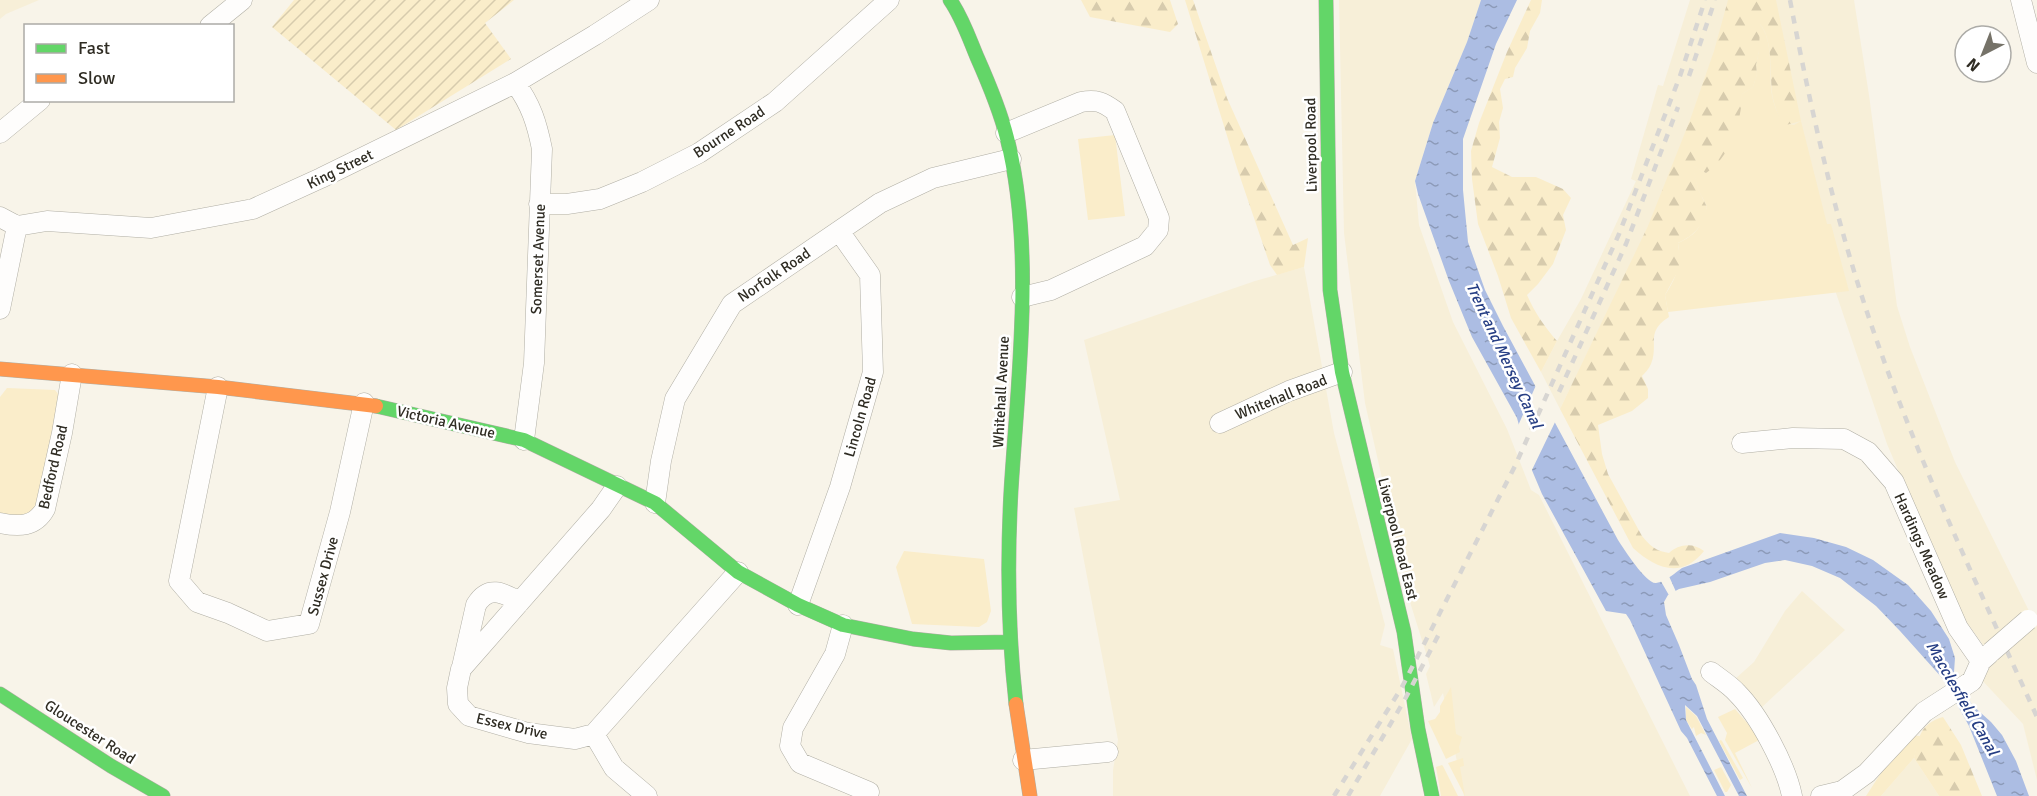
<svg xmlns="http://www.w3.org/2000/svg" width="2037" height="796" viewBox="0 0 2037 796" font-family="Signika,sans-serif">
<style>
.built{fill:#f7efd8}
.grass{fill:#faedca}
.forest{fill:url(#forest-firs)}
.garden{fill:url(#garden-furrows)}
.water{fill:url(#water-ripples)}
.pier{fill:#f8f4e9}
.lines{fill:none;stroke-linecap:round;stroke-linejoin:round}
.street-casing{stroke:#b0aea4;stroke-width:21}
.fast-casing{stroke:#b0aea4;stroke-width:15}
.slow-casing{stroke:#b0aea4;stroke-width:15}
.street{stroke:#fefdfc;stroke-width:20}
.fast{stroke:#63d668;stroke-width:14}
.slow{stroke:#ff974d;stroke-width:14}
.rail{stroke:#d7d5d2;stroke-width:4.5;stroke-dasharray:8 8;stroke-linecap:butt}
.street-bridge-casing{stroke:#b0aea4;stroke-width:21;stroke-linecap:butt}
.street-bridge{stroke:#fefdfc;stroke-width:20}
.labels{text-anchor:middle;stroke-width:5;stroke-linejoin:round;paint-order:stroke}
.street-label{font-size:15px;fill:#2f2c23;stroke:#fff}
.water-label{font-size:16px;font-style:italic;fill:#263e84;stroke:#fff}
</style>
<defs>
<pattern id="forest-firs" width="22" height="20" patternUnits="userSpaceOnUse" patternTransform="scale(1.5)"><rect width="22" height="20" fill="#faedca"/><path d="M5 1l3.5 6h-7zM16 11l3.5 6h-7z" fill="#d7cbad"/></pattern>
<pattern id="garden-furrows" width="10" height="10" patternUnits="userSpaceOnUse" patternTransform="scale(1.5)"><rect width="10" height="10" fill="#faedca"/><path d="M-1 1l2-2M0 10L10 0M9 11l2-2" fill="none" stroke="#d7cbad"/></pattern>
<pattern id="water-ripples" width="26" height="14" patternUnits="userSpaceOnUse" patternTransform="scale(1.5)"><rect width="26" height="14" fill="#acbde3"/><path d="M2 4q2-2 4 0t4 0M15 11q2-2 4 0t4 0" fill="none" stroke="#8c9ab8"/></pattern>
</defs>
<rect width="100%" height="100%" fill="#f8f4e9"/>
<path class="built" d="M0,0H39L6,14L0,19Z
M1339,0H1481L1467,42L1433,123L1415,181L1419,225L1453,322L1507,429L1531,490L1539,495L1690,796H1464L1443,693L1434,707L1426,674L1430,666L1410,602L1365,403L1344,233Z
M1690,0H1854L1869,95L1897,306L1910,347L1955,462L2037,627V780L2023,724L1979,677L1994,659L1964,619L1949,589L1887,444L1836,293L1806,193L1705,194L1627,272L1560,409L1541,372L1557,341L1581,299L1636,181L1631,179L1658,85L1663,86Z
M1304,267L1334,433L1385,625L1380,645L1393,649L1412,739L1380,796H1113V770L1118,740L1074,508L1120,500L1084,340L1255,281Z
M1802,591L1845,630L1761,708L1735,679L1754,662L1785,611Z
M1914,758L1939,796H1881Z"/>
<path class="grass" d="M1759,23C1775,42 1768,73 1772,96C1774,106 1778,114 1782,123L1794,125L1801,121L1827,224H1831L1849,291L1668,312L1665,295C1677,277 1681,264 1678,243C1699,233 1699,228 1707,207L1698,189L1692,165L1706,173L1725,152L1739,115L1742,94L1753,87L1757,74L1756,65L1759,51Z
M1115,135L1125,216L1088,220L1078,139Z
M7,388L55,390L59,395L60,404L37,507L23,518L0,513V397Z
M904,551L984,559L991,611L987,622L979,627L912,624L896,567Z
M1451,687L1456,734L1462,737L1459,747L1460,752L1446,759L1428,721L1435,719L1440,712V706Z
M1686,707L1696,716L1706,735L1701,733L1696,736L1694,727L1692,729L1686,720Z
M1735,709L1761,739L1735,753L1752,788L1725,740L1727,733L1718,717Z
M1909,735L1920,736L1914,758L1881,796H1866L1879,776Z
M1721,740L1722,741L1743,778L1740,780L1719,741Z
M1463,758L1464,766L1460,767L1465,796L1448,763Z
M1442,765L1443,766L1458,796H1441L1436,767Z
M1721,767L1731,785L1727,792H1725L1714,770Z"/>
<path class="forest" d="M1081,0H1170L1178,24L1170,32L1090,17Z
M1185,0H1193L1227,98L1293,245L1308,238L1304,267L1277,275L1270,265L1237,168Z
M1531,0H1542L1540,13L1530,31L1527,48L1515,68L1513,77L1505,79L1500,89L1503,108L1499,122L1500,138L1492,167L1512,177H1536L1563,189L1571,198L1563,215L1566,230L1553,264L1538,284L1527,295C1535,313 1544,326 1557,341L1541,372L1511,318L1498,276L1478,224L1472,179L1471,151L1479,123L1507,52Z
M1728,0H1776L1801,121L1786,125L1781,123C1778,113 1773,103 1772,92C1770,72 1773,39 1760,24L1759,51L1756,65L1757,74L1753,87L1742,94C1742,121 1729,159 1706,173L1693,166L1698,189L1707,207C1703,226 1695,235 1678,243L1680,259L1678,271L1665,295L1669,317C1645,332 1659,344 1651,364C1649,369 1645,373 1642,376L1648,389V398L1632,411L1598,425L1602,454L1608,474L1642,536C1650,546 1656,551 1669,553C1678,544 1693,542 1704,551C1682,579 1656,569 1633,548L1560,409L1648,226L1690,120L1714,51Z
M1943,717L1961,745L1982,796H1939L1914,758C1919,736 1920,724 1943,717Z"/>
<path class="garden" d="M294,0H514L485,23L511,59L396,130L272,27Z"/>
<path class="water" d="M1481,0H1517L1496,44L1463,139V190L1468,242L1485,290L1503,326L1618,540C1624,549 1646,584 1656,583C1665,582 1675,573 1682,568L1780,533L1814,538L1846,547L1873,560L1908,585L1931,611L1949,639L1955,658L1954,672L1972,705L1991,722L2002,735L2016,761L2029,796H1997L1969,726L1943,679L1900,631L1876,606L1840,578L1812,566L1785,560L1765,563L1710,582L1679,589L1668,595L1664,602L1666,615L1679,645L1692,679L1696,685L1707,719L1747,796H1739L1697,716L1685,705L1686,720L1725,796H1717L1687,738L1681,731L1630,620L1626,614L1606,611L1542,494L1531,468L1517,418L1472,337L1449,281L1418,194L1415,181L1433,123L1467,42Z"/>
<path class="pier" d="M1537,383L1557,418L1530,474L1517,428Z
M1668,574L1677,594L1670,597L1659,578Z"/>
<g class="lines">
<g class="street-casing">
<path id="street" d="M2021,0L2037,63
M210,26L242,0
M515,83C531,104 537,124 542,149L534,363L524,440
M0,133L40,100
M1006,133L1081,102C1096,99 1103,102 1115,111L1159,218L1158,230L1145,246L1051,290L1022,297
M539,204H567L600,199L642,182L699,153L775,102L889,0
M0,217L17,226L47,221L151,228L253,209L321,178L515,83L595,35L649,0
M0,309L17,226
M218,387L179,581L197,602L228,613L267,631L309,624L340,512L364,403
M1220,423L1289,391L1342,372
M1742,443L1793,438L1844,439L1868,452L1894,482L1958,628L1981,661
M617,486L601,509L461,669L457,688L458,704L469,716L528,733L575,739L594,734L738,572
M655,503L661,461L675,399L732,304L880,203L933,178L1011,159
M0,523C19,527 35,527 45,509L62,433L72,374
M798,605L840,487L873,372L870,275L839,231
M843,625L835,654L793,728L790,746L800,763L869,792
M462,667L476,605C488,585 502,592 520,602
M1711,672C1720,679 1730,685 1737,693C1759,715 1786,766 1792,796
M594,734L614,768L647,796
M1023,760L1108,752
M1821,796L1842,791L1867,773L1924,712L1972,681L1981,661L1989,654"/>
</g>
<g class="fast-casing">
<path id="fast" d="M950,0C962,17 969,38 977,57C989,84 1000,110 1007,138C1035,249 1018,378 1011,491C1007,563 1008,633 1016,704
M1326,0L1330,290L1342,372L1404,632L1418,729L1432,796
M376,406L524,440L655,503L738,572L798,605L843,625L913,639L951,643L1010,642
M0,694L111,766L163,796"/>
</g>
<g class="slow-casing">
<path id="slow" d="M0,369L218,387L376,406
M1016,704L1030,796"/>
</g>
<use href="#street" class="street"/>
<use href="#fast" class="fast"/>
<use href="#slow" class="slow"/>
<path class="rail" d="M1790,0C1810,105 1833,210 1867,312C1913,451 1977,584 2037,717
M1689,76L1715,0
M1559,392L1626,244L1678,107
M1334,796L1402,687L1515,466L1619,234L1680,76L1705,0
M1348,796L1404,701L1439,634"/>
<g class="street-bridge-casing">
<path id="street-bridge" d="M1991,652L2028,620"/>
</g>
<use href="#street-bridge" class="street-bridge"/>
</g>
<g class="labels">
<g class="street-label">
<text transform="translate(729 132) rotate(-33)" y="5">Bourne Road</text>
<text transform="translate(1311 145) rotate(-91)" y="5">Liverpool Road</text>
<text transform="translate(340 169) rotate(-26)" y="5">King Street</text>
<text transform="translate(538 259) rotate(-88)" y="5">Somerset Avenue</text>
<text transform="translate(774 275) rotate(-34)" y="5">Norfolk Road</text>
<text transform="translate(1001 392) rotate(-87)" y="5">Whitehall Avenue</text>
<text transform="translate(1281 397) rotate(-22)" y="5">Whitehall Road</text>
<text transform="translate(860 417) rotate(-74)" y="5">Lincoln Road</text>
<text transform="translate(446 422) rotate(13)" y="5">Victoria Avenue</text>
<text transform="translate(53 467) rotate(-77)" y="5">Bedford Road</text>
<text transform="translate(1398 539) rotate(76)" y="5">Liverpool Road East</text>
<text transform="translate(1922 546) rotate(66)" y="5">Hardings Meadow</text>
<text transform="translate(323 576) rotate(-75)" y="5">Sussex Drive</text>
<text transform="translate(512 726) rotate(13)" y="5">Essex Drive</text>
<text transform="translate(90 732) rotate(33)" y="5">Gloucester Road</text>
</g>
<g class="water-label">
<text transform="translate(1505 355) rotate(65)" y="6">Trent and Mersey Canal</text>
<text transform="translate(1963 698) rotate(60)" y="6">Macclesfield Canal</text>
</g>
</g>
<rect x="24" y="24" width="210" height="78" fill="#ffffff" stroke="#acaba7" stroke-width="1.5"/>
<rect x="36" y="44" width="30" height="9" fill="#63d668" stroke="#acaba7" stroke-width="1.5"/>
<text x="78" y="54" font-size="18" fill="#2f2c23">Fast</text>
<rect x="36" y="74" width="30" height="9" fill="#ff974d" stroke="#acaba7" stroke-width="1.5"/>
<text x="78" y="84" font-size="18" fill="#2f2c23">Slow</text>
<g transform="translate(1983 54) rotate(222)"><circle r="28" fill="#ffffff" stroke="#acaba7" stroke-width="1.5"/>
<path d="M0-4.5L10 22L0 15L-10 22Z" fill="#757268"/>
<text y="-9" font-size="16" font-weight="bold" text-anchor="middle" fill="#2f2c23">N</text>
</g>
</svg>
